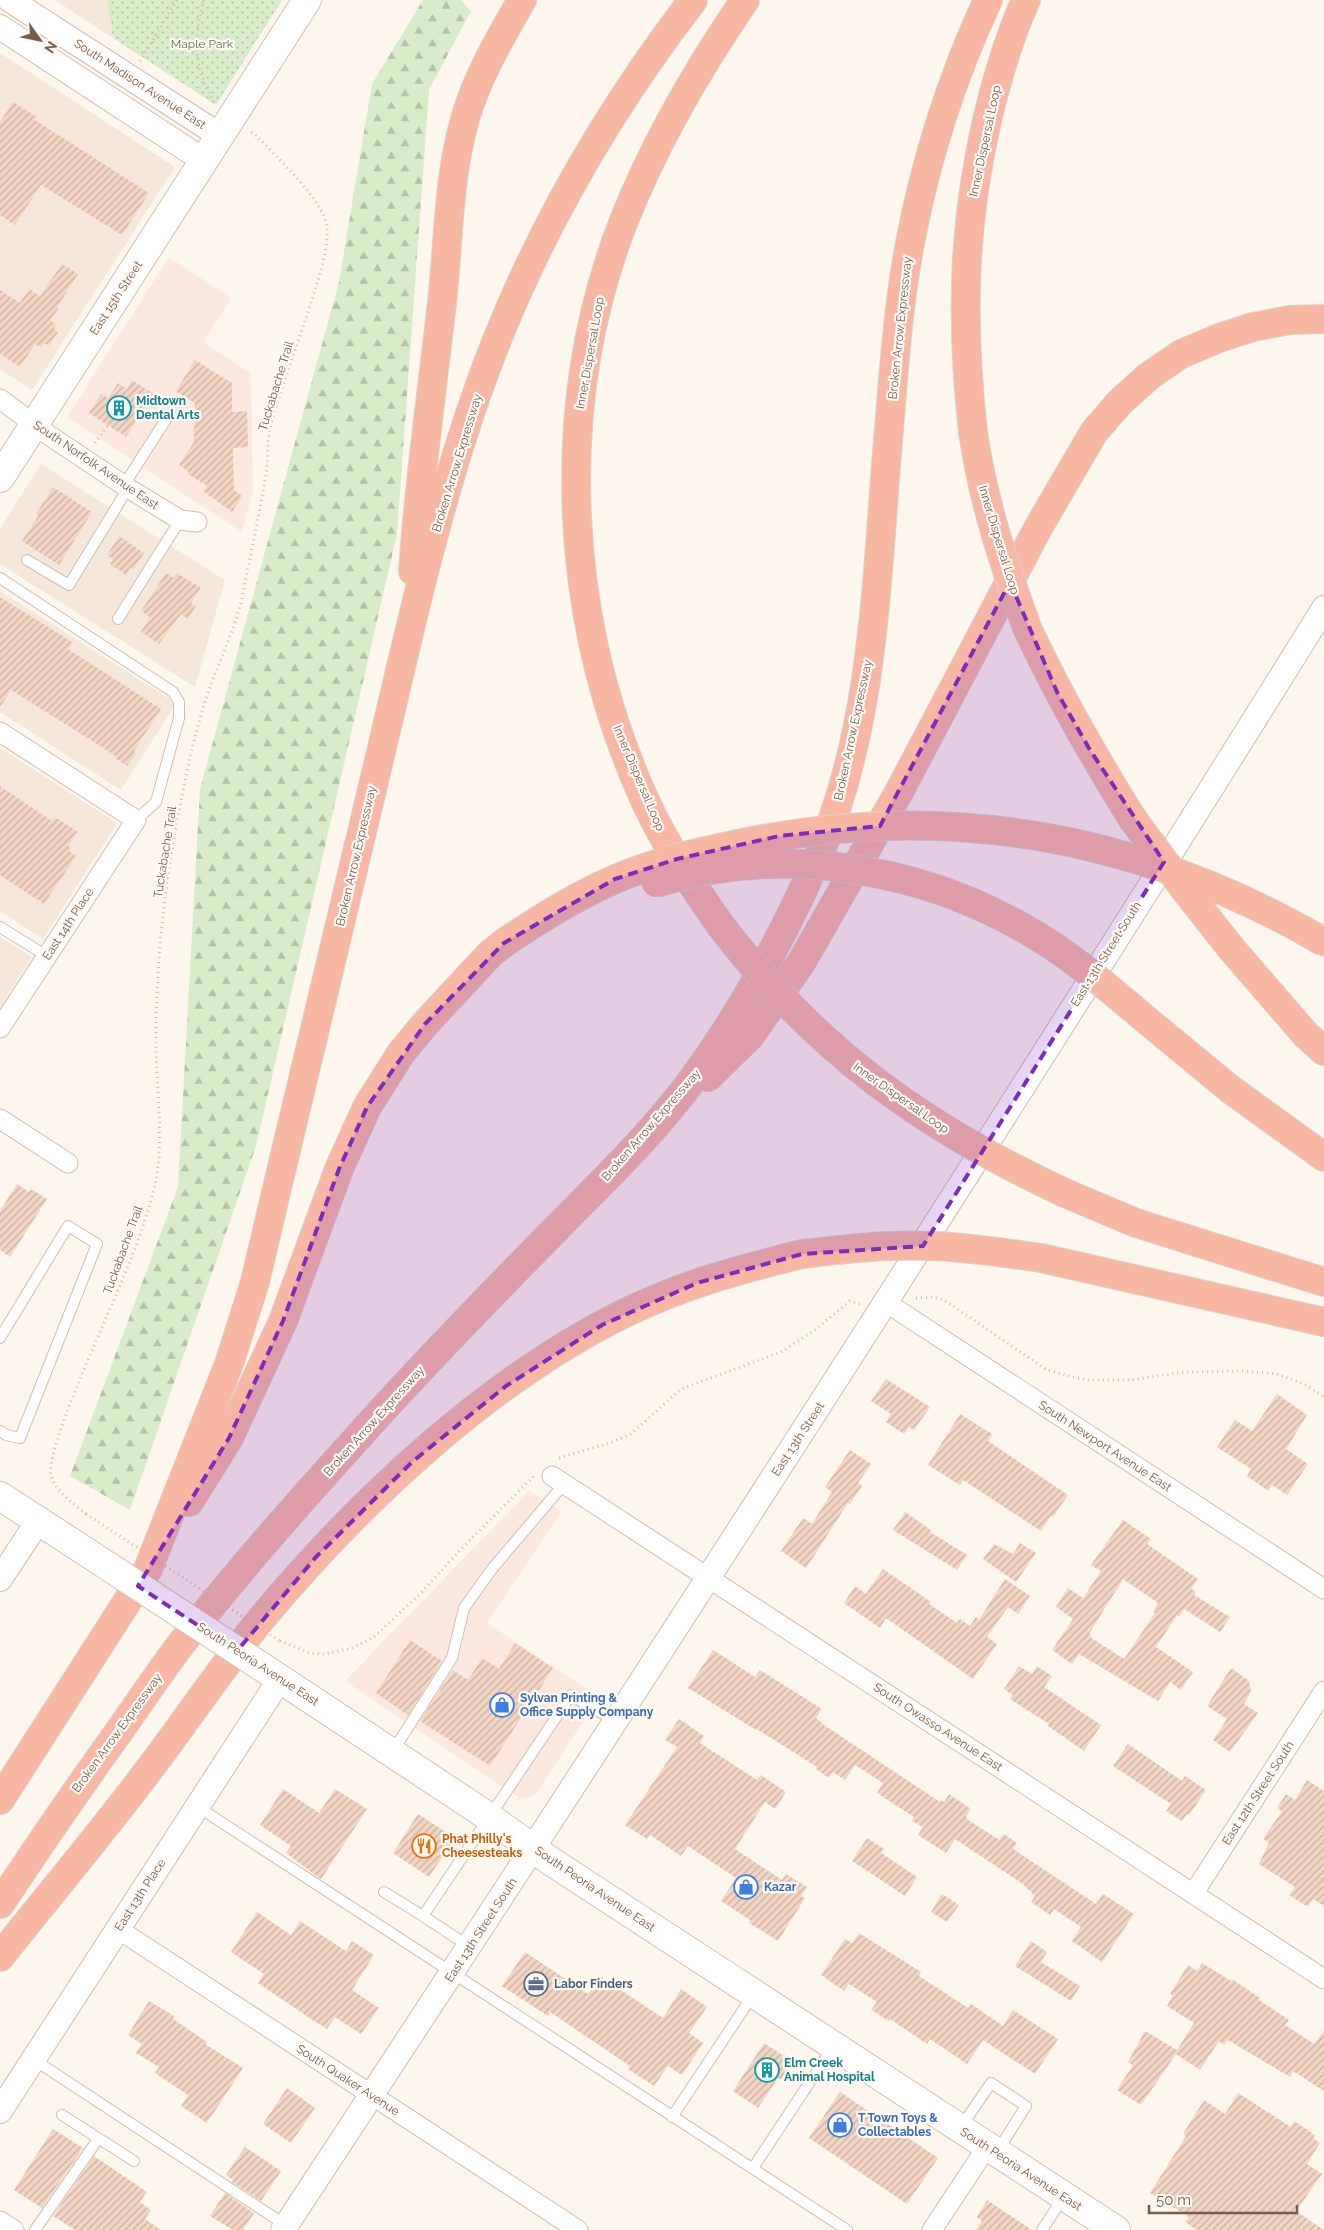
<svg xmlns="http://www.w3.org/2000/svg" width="1324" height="2230" viewBox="0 0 1324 2230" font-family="Raleway,sans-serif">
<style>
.residential{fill:#f5e8da}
.commercial{fill:#fde8e0}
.forest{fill:url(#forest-firs)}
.park{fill:url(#park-dots)}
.building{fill:url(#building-hatch);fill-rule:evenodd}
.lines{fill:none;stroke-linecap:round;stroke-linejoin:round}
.service-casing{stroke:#d1beb0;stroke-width:12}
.minor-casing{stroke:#d1beb0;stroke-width:21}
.tertiary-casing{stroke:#d1beb0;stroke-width:26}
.secondary-casing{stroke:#d6c0b0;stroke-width:30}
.motorway-casing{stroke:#dad1cd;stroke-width:30}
.path{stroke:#d9b8a5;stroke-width:3;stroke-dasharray:1 4;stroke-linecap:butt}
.service{stroke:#fff;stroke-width:10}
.minor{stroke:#fff;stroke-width:19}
.tertiary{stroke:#fff;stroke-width:24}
.secondary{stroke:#fff;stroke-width:28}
.motorway{stroke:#f7b7a3;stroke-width:28}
.secondary-bridge-casing{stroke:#d6c0b0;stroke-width:30;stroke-linecap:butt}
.motorway-bridge-casing{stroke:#dad1cd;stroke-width:30;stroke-linecap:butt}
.path-bridge{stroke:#d9b8a5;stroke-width:3;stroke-dasharray:1 4;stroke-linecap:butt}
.secondary-bridge{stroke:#fff;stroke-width:28}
.motorway-bridge{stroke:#f7b7a3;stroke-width:28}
.marked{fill:#7b2cbf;fill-opacity:0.2;stroke:#7b2cbf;stroke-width:4;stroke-dasharray:10 6;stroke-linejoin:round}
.labels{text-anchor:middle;stroke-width:4.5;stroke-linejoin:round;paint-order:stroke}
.park-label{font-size:12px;fill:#537a41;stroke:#fffaf3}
.street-label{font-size:12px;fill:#7a5c4d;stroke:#fffaf3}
.culture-label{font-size:12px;font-weight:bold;fill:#0d838f;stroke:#fffaf3;text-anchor:start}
.shop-label{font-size:12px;font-weight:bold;fill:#366cbe;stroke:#fffaf3;text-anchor:start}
.food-label{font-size:12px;font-weight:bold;fill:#c56008;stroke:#fffaf3;text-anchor:start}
.service-label{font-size:12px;font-weight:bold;fill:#4e5e75;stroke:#fffaf3;text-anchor:start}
</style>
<defs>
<pattern id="forest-firs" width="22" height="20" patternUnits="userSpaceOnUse" patternTransform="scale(1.25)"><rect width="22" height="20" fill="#d8ecc9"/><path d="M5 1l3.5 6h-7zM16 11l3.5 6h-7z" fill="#b4c2a5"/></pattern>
<pattern id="park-dots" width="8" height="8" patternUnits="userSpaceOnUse" patternTransform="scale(1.25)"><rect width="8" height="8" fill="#d8ecc9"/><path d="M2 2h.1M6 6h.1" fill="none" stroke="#b4c2a5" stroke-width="1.8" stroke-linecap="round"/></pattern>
<pattern id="building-hatch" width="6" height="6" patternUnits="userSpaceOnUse" patternTransform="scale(1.25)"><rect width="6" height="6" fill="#f3d5c3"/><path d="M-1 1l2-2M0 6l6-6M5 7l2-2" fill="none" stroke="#cab0a1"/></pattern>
</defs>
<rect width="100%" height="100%" fill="#fdf6ec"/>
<path class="residential" d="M55,0H107L113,38Z
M0,53L175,167L32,390L0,369Z
M41,464L225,580L195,687L0,564V529Z
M0,591L176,703L121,790L0,712Z
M0,748L117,823L43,939L0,911Z
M0,937L32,957L0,1007Z"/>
<path class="commercial" d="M169,257L231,298L203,342L251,373L253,491L242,532L67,417Z
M529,1491L562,1511L487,1623L599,1697L535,1795L521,1799L345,1681Z"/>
<path class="forest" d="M423,0H461L471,11L429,90L397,534L256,1146L130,1510L70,1476L178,1187L200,789L339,282L372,84Z"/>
<path class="park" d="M107,0H282L216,105L113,38Z"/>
<path class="building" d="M13,102L37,117L35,120L149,193L122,235L41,185L15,225L0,215V122Z
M62,264L78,274L57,307L59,308L50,320L56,324L54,329L58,332L49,346L44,343L41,347L35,344L20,367L0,354V290L20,303L29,289L40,296Z
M195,360L232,383V412L247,411L248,447L233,448L234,490L242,496L232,512L203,491L207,486L188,474L189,472L179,465L194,442L195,403L176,391Z
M132,380L154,394L126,437L89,413L101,394L108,398L118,383L127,389Z
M53,487L92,512L59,565L22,541L38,516L36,514Z
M119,536L144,553L133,570L130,568L126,575L110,564L113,559L107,555Z
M166,573L174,578L177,573L201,588L191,603L196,606L188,619L181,614L159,644L141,632L150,617L141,611Z
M0,597L72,642L68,649L161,709L134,751L136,753L127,766L115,758L116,756L11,690L0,707Z
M0,786L52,821L55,817L78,832L68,846L71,848L69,851L76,856L44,904L0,875Z
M17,1184L29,1192L31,1189L47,1199L10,1257L0,1250V1211Z
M886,1379L930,1407L914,1430L909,1427L904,1434L886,1422L891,1414L871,1401Z
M1277,1394L1307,1415L1286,1449L1308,1464L1287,1495L1272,1485L1268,1491L1247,1476L1251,1469L1217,1447L1235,1420L1252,1431Z
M960,1414L992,1434L988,1441L1068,1495L1053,1517L1051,1516L1041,1531L963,1480L960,1485L928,1465Z
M850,1450L871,1464L858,1483L862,1486L850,1504L848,1503L806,1568L781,1551L803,1518L812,1524L832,1492L825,1487Z
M905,1512L931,1530L930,1532L967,1555L957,1570L893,1530Z
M1123,1520L1151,1539L1147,1544L1198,1579L1191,1589L1196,1592L1194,1595L1230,1617L1220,1632L1184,1609L1179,1617L1177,1615L1156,1647L1193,1672L1181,1690L1170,1682L1158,1701L1079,1654L1072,1664L1052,1650L1073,1619L1056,1607L1068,1588L1083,1598L1101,1571L1091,1565ZM1123,1579L1158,1603L1153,1612L1155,1613L1124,1659L1090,1637L1092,1635L1089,1634Z
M1020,1543L1036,1553L1016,1582L983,1559L994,1544L1013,1554Z
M883,1569L931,1602L929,1604L957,1623L960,1619L970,1626L976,1617L979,1620L1005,1579L1030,1596L1018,1614L1008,1607L987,1637L997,1644L973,1679L886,1618L880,1628L844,1603L855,1586L866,1594Z
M410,1640L442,1661L408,1715L376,1693Z
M515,1643L553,1668L490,1766L420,1721L453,1670L468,1680L482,1658L499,1669Z
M713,1650L755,1677L760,1670L822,1709L816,1718L824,1725L940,1802L941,1800L944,1802L949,1794L971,1809L966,1816L967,1819L999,1840L1004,1834L1017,1843L1013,1849L1096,1904L1103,1894L1134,1914L1102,1962L1072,1941L1081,1927L1054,1909L1050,1915L1031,1902L1035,1896L1023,1884L955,1839L946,1853L918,1835L923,1827L912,1821L914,1817L877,1793L883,1783L855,1765L845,1780L833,1772L829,1778L816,1769L817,1767L757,1729L756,1730L688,1688Z
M1019,1666L1032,1674L1037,1666L1052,1676L1044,1687L1101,1725L1084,1751L1048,1726L1049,1724L1010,1699L1013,1695L1004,1689Z
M1231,1668L1249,1681L1251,1691L1244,1704L1258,1713L1230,1752L1213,1740L1227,1719L1207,1706Z
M679,1719L704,1736L700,1743L757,1780L761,1775L786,1792L775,1809L765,1802L735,1849L782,1880L786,1874L807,1887L801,1896L805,1898L778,1941L749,1923L750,1920L721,1901L736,1878L688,1846L681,1856L650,1835L647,1839L625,1825L677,1747L665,1740Z
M1128,1744L1182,1781L1185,1776L1206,1790L1189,1815L1187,1814L1182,1821L1166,1811L1171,1804L1113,1766Z
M1307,1780L1324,1791V1906L1313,1899L1308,1907L1289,1895L1295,1887L1259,1864L1269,1843L1263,1839L1282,1811L1277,1808L1286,1794L1295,1800Z
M283,1789L319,1813L335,1789L367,1809L321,1879L286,1853L291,1846L260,1825Z
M418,1814L455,1838L429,1877L393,1853Z
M867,1838L884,1849L881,1853L917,1877L905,1896L852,1861Z
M942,1894L959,1905L947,1922L931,1912Z
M257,1912L291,1935L300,1921L346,1951L352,1941L374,1955L352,1990L379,2008L361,2034L335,2017L327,2029L305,2015L258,1983L264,1974L231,1952Z
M859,1933L921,1972L919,1976L968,2008L971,2004L1003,2026L1013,2010L1058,2039L1035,2074L983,2040L967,2064L930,2039L927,2044L890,2019L889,2021L871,2010L877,2002L849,1984L844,1991L821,1975L845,1939L852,1943Z
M1031,1941L1047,1952L1041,1962L1080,1986L1071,2001L1015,1966Z
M525,1952L588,1994L600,1976L663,2018L681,1989L707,2007L689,2033L703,2043L682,2075L668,2066L654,2086L628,2069L630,2066L550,2012L548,2016L502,1986Z
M1202,1963L1231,1981L1232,1979L1260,1998L1259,2000L1289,2020L1285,2025L1314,2044L1324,2031V2091L1293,2071L1290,2077L1228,2040L1224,2045L1219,2041L1200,2070L1176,2054L1141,2105L1117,2090L1133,2065L1128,2062L1145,2031L1177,2050L1194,2023L1167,2006L1173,1995L1170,1994L1188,1965L1197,1971Z
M149,2001L174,2016L173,2019L207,2042L205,2044L243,2068L207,2123L181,2106L188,2095L155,2073L159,2067L136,2053L142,2044L128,2035Z
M764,2043L793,2062L781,2080L778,2078L758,2108L733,2091Z
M287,2088L315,2108L291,2143L263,2124Z
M840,2092L938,2158L907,2204L809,2138Z
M1238,2093L1291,2127L1294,2121L1315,2135L1313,2138L1320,2143L1307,2164L1322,2174L1296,2211L1324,2230H1197L1185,2222L1189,2217L1150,2193L1186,2136L1183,2134L1204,2100L1225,2114Z
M53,2129L83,2148L42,2208L14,2190Z
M245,2147L281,2171L261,2201L232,2182L233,2180L226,2175Z
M94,2156L147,2192L140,2202L151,2210L145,2219L161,2230H75L53,2216Z
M225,2193L254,2213L243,2230H233L210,2216Z
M987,2200L1032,2230H976L982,2221L977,2217Z"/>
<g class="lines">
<g class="service-casing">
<path id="service" d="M124,485L165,421
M27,560L69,585L128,488
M0,578L173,692L179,702V718L156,802L136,820
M118,619L180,520
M0,927L47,956
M0,1338L68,1226L97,1244L20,1438L6,1435L0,1431
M393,1751L452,1658L464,1608L492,1569L564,1484
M198,1807L847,2230
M384,1892L423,1916
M470,1947L423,1916L571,1695L615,1721
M33,2059L287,2226
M62,2115L134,2161
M672,2117L753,1995
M961,2127L991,2083L1026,2106L997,2152
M753,2168L833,2047
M35,2230L98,2139
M1042,2230L1063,2198"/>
</g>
<g class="minor-casing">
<path id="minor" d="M0,399L50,436L128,488L180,520L197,522
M0,732L136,820L0,1028
M0,1119L68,1163
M887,1303L1324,1589
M552,1476L1324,1979
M1193,1894L1324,1691
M118,1929L578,2230
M0,2221L14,2230
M932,2230L987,2147"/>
</g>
<g class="tertiary-casing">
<path id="tertiary" d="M10,0L219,135
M0,27L203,160
M0,1579L39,1520
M0,2111L280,1679
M283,2230C636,1693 985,1153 1324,608"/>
</g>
<g class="secondary-casing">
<path id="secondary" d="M0,478L307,0
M0,1496L71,1542
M259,1665L489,1817L552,1862L1116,2230"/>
</g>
<g class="motorway-casing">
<path id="motorway" d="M973,432C960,314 963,215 992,100C1001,66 1011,32 1026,0
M413,571C419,484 431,398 441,311C449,247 447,182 465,119C477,77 500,38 522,0
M1028,630C1059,696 1094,757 1132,818
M721,926C694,888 668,849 648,807C564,627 551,409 623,223C654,144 697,70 745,0
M1230,947L1306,1035L1324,1051
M1167,1037L1230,1089L1324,1157
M708,1077L750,1036L801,963L899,792L1038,528L1094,432L1120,402L1149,376L1181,354L1219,338L1253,327L1290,320L1324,319
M1065,1193L1136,1223L1324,1282
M1041,1258L1324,1322
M189,1502L229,1438L283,1321L339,1169L367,1107L401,1053L425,1024L490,954L504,943
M0,1800L148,1569L229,1364L255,1282C293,1119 332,956 371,794C403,661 431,525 476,396C526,252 601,120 693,0
M0,1904C39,1845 79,1787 120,1730C139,1703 158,1675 178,1648C232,1578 291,1511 351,1445C415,1373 482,1304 550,1235C599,1185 651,1136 693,1079C743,1011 784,934 818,857C873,730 876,588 887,453C893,383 897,312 910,243C926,159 952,77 988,0
M0,1957C53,1890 109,1824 160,1755C194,1709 226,1662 262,1618C360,1501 487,1381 625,1313C682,1285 741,1269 802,1254"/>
</g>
<path class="path" d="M204,0C193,40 193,66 214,102
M140,61L177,0
M95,443L108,425
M916,1298L933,1297L944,1300L1047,1370L1086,1380H1131L1185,1372L1243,1371L1277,1374L1306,1385L1324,1397
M559,1458L610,1443L631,1434L681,1389L781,1352L816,1329L850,1301L860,1304
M86,1514C74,1504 56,1492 51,1476C45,1454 95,1344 106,1318C125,1274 146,1227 156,1180C164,1137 156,1085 156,1041C156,975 162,909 173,844C181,799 190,752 203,708C214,671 233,636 242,598C250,557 259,516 266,475C269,459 266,441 271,424C283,382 299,341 312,299C319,276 328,252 327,228C326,202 275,156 257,136L250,131
M280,1641L310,1653L324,1654L349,1649L373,1638L422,1592L462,1548L534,1476"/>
<use href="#service" class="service"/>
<use href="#minor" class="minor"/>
<use href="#tertiary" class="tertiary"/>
<use href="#secondary" class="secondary"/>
<use href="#motorway" class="motorway"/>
<g class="secondary-bridge-casing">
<path id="secondary-bridge" d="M71,1542L259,1665"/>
</g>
<g class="motorway-bridge-casing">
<path id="motorway-bridge" d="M973,432C983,501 1004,565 1028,630
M1132,818L1186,891L1230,947
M656,883C781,844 921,867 1032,933C1079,960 1125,1003 1167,1037
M721,926C817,1051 923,1127 1065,1193
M504,943C539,919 575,897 613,880C654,862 699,852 743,843C948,800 1144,837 1324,942
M802,1254C845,1249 888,1244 931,1246C968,1247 1005,1253 1041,1258"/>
</g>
<path class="path-bridge" d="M86,1514L280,1641"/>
<use href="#secondary-bridge" class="secondary-bridge"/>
<use href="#motorway-bridge" class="motorway-bridge"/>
</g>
<path class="marked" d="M1010,582L1057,692L1090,750L1164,862L923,1246L802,1254L697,1283L602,1325L506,1386L412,1462L316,1557L237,1651L138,1586L229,1438L283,1321L339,1169L367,1107L425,1024L504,943L615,879L677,859L779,836L880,826Z"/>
<defs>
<g id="building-ring" transform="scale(1.25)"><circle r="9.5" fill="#fffaf3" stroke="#0f9aa8" stroke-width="1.5"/><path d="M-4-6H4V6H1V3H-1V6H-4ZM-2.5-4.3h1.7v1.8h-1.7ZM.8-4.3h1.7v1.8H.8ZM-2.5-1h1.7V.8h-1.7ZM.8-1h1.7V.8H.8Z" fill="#0f9aa8"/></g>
<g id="shop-ring" transform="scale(1.25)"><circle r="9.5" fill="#fffaf3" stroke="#3f7fe0" stroke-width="1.5"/><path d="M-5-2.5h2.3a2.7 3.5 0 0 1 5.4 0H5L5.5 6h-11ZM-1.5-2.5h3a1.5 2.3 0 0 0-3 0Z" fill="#3f7fe0"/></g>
<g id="restaurant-ring" transform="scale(1.25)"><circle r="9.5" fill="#fffaf3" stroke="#e8710a" stroke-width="1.5"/><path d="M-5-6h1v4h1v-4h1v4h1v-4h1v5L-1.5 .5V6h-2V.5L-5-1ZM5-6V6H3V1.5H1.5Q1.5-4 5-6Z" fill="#e8710a"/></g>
<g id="office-ring" transform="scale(1.25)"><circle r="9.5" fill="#fffaf3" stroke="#5c6f8a" stroke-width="1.5"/><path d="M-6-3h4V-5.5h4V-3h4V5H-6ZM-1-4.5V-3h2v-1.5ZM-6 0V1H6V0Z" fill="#5c6f8a"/></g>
</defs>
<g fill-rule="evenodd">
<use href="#building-ring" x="119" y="408"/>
<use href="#shop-ring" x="502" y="1705"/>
<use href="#restaurant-ring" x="424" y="1846"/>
<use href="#shop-ring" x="746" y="1887"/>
<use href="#office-ring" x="536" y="1984"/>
<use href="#building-ring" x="767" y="2070"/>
<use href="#shop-ring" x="840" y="2125"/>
</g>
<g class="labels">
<g class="park-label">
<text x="202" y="48">Maple Park</text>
</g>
<g class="street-label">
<text transform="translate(140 84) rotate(33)" y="4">South Madison Avenue East</text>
<text transform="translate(985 141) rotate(-78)" y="4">Inner Dispersal Loop</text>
<text transform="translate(116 298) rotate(-57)" y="4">East 15th Street</text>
<text transform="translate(900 328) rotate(-84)" y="4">Broken Arrow Expressway</text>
<text transform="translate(590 353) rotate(-80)" y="4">Inner Dispersal Loop</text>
<text transform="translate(276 386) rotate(-73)" y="4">Tuckabache Trail</text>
<text transform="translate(457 463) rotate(-73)" y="4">Broken Arrow Expressway</text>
<text transform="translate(96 465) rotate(34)" y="4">South Norfolk Avenue East</text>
<text transform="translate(999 540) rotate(73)" y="4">Inner Dispersal Loop</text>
<text transform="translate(853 730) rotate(-78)" y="4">Broken Arrow Expressway</text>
<text transform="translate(639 778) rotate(67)" y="4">Inner Dispersal Loop</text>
<text transform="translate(165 852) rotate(-81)" y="4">Tuckabache Trail</text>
<text transform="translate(356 856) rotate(-77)" y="4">Broken Arrow Expressway</text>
<text transform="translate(68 924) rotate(-57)" y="4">East 14th Place</text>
<text transform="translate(1106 954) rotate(-58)" y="4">East 13th Street South</text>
<text transform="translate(901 1098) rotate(35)" y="4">Inner Dispersal Loop</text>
<text transform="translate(651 1125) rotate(-49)" y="4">Broken Arrow Expressway</text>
<text transform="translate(123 1250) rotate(-70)" y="4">Tuckabache Trail</text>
<text transform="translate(374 1421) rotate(-48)" y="4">Broken Arrow Expressway</text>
<text transform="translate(798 1439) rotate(-57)" y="4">East 13th Street</text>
<text transform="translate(1105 1446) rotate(33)" y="4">South Newport Avenue East</text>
<text transform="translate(258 1664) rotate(33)" y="4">South Peoria Avenue East</text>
<text transform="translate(938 1727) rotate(33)" y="4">South Owasso Avenue East</text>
<text transform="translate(117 1733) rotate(-54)" y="4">Broken Arrow Expressway</text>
<text transform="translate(1258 1793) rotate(-57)" y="4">East 12th Street South</text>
<text transform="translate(595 1889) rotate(34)" y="4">South Peoria Avenue East</text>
<text transform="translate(140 1895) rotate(-57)" y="4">East 13th Place</text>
<text transform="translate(481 1930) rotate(-57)" y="4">East 13th Street South</text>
<text transform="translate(348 2080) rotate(33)" y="4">South Quaker Avenue</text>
<text transform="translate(1021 2169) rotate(33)" y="4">South Peoria Avenue East</text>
</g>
<g class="culture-label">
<text x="136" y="405">Midtown<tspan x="136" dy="14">Dental Arts</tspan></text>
<text x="784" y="2067">Elm Creek<tspan x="784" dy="14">Animal Hospital</tspan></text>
</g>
<g class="shop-label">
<text x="520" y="1702">Sylvan Printing &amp;<tspan x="520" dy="14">Office Supply Company</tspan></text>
<text x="764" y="1891">Kazar</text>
<text x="858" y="2122">T Town Toys &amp;<tspan x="858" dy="14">Collectables</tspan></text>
</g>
<g class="food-label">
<text x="442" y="1843">Phat Philly's<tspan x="442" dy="14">Cheesesteaks</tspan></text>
</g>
<g class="service-label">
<text x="554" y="1988">Labor Finders</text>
</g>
</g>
<g transform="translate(40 40) rotate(123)" stroke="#fffaf3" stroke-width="4" paint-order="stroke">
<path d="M0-4L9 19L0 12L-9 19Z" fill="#7a5c4d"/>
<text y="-8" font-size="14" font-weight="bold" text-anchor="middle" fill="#7a5c4d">N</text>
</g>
<path d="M1149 2205v8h148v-8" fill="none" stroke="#7a5c4d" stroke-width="2.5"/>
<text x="1156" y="2205" font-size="15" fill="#7a5c4d" stroke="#fffaf3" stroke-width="4" paint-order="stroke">50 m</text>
</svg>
